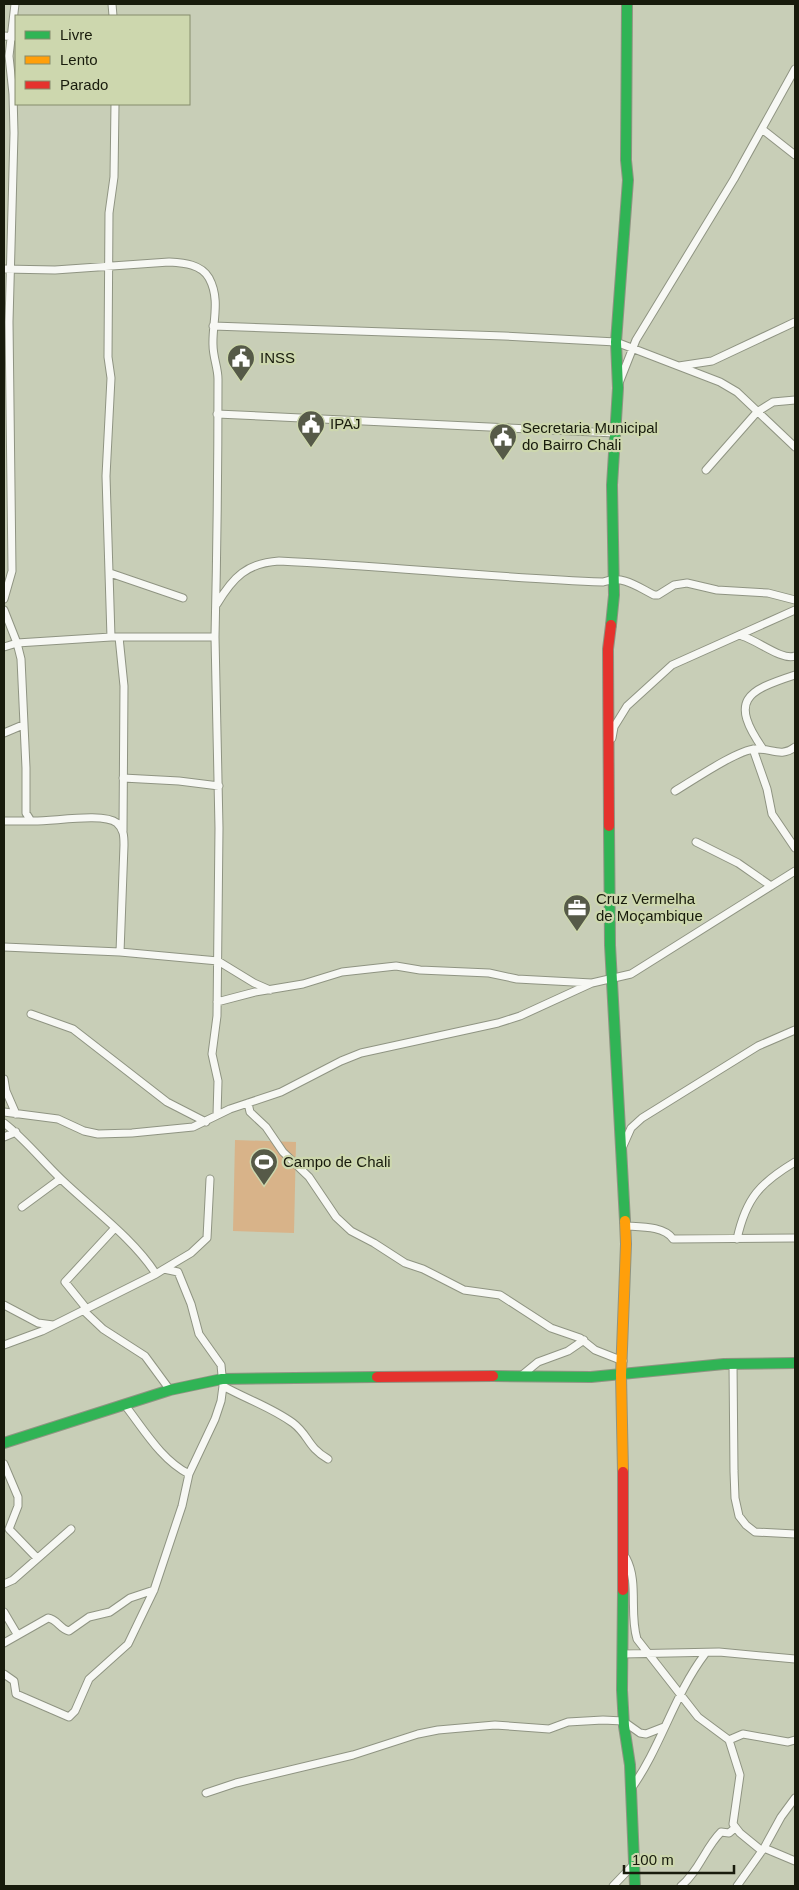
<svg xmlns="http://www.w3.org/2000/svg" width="799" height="1890" viewBox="0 0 799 1890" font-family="Helvetica,sans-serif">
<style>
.green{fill:#d8b389}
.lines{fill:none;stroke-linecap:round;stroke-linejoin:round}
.street-casing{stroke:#8f9482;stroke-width:9}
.fast-casing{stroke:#8f9482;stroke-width:12}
.slow-casing{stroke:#8f9482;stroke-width:12}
.jam-casing{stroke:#8f9482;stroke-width:12}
.street{stroke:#f7f8f4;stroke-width:7}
.fast{stroke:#30b455;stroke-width:10}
.slow{stroke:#ff9f0a;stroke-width:10}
.jam{stroke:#e5322d;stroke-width:10}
.labels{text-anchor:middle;stroke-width:4.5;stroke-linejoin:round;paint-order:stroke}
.poi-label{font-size:15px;fill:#181b0c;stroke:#cdd7ae;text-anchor:start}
</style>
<rect width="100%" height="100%" fill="#c8ceb7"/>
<path class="green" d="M235,1140L296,1142L294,1233L233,1231Z"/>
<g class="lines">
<g class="street-casing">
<path id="street" d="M112,4L113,16
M4,36L16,37
M762,129L795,155
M4,269L55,270L169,262C184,263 201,264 209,278C221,300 212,323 213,345C213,357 218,368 218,379C218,465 217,551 215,637H111L17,643L4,647
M213,326L504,336L616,342L720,382L737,392L795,447
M679,366L712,361L795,322
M619,383L636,340L734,179L795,69
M217,414L615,433
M706,470L757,412L773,402L795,400
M110,573L183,598
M4,599L12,571L9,322L14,133L13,94L9,56L15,4
M217,604C233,577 247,563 279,561C387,566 495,578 603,582C624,575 636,586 654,595H658L674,585L687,583L717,590L768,593L795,600
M4,610L17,643L21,659L26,768V813L31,821C51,822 103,812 117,823C124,829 124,837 124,845L120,952
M742,636C757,640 782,661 795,656
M111,637L106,476L111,378L108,357L109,213L114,177L115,104
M119,637L124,686L123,831
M215,637L219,828L217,1016L212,1054L218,1081L217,1115
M4,733L23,725
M612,738L614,727L627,706L672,665L795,610
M753,749L767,789L772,814L795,848
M763,749C729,700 746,691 795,675
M123,778L179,781L219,786
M675,791C692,781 737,750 755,749C771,748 781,758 795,747
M4,821H31
M696,842L738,863L771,886
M4,947L120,952L218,961L254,983L270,990
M217,1002L255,992L303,984L342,972L396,966L420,970L489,973L517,979L592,983L631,974L795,871
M31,1014L73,1029L167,1102L206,1122
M4,1079L6,1091L16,1114
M248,1103L250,1112L266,1127L283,1152L309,1177L336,1217L351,1231L374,1243L405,1263L423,1269L464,1290L500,1295L551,1328L580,1338L595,1350L623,1361
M4,1112L58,1119L84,1131L98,1134L132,1133L193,1127L230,1109L281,1092L341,1061L361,1053L498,1023L520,1016L592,983
M4,1123C25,1139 42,1161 61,1179C91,1208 133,1238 156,1274L164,1269L178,1272L191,1304L199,1334L221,1365L223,1386L221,1401L215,1419L189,1474L182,1506L154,1590L128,1644L89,1679L75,1711L69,1717L16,1694L14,1681L4,1674
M4,1137L16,1132
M623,1146L631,1128L642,1118L758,1046L795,1030
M22,1207L60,1179
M625,1226C641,1227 664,1226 673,1239L795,1238
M737,1239C746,1198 760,1183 795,1162
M164,1269L191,1253L207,1238L210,1179
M4,1305L38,1323L53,1325
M86,1308L65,1282L114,1229
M83,1310L103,1329L145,1356L170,1390
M4,1345L42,1331L156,1274
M733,1363L734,1471L735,1498L739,1516L746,1525L755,1532L795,1534
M521,1376L538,1362L568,1351L584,1340
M223,1386C246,1399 271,1407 293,1423C309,1435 307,1447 328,1459
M124,1404C143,1428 161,1460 189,1474
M4,1464L18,1497V1506L9,1529L37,1558
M626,1558C639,1582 629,1613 637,1639L698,1717L729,1740L740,1775L733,1824L740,1833L762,1851
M4,1584L13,1580L71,1529
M4,1612L17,1634
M4,1643L48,1618C57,1619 60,1629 69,1631L89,1617L110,1612L130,1598L154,1590
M622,1654L719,1652L795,1659
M729,1740L743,1734L788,1742L795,1740
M631,1789C661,1747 674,1695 705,1654
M206,1793L236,1783L353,1755L418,1734L438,1730L495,1725L549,1729L568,1722L603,1720L623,1721L640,1733L646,1734L664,1727
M764,1848L795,1861
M613,1886L634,1864
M681,1886C699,1871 705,1848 721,1832L729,1833L735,1828
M737,1886L764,1848L781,1817L795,1798"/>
</g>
<g class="fast-casing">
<path id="fast" d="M611,625L614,595L612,485L618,388L616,342L628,180L626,160L627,4
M609,826L610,945L625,1221
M493,1376L591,1377L724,1364L795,1363
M4,1443L170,1390L222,1379L377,1377
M623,1590L622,1690L624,1726L630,1765L635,1886"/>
</g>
<g class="slow-casing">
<path id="slow" d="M623,1472L621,1375L626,1244L625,1221"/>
</g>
<g class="jam-casing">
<path id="jam" d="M609,826L608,649L611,625
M377,1377L493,1376
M623,1472V1590"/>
</g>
<use href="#street" class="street"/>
<use href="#fast" class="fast"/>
<use href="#slow" class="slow"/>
<use href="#jam" class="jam"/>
</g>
<defs>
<g id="civic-pin" transform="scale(1.4375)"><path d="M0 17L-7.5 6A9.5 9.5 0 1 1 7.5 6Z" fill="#565a48" stroke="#cdd7ae"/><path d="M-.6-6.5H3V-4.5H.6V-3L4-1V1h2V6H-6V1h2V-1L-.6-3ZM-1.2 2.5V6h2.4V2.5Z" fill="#fff"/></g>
<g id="office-pin" transform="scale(1.4375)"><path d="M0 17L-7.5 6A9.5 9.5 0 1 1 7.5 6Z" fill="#565a48" stroke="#cdd7ae"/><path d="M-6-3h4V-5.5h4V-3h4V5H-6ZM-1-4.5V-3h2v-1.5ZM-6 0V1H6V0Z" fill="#fff"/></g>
<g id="stadium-pin" transform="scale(1.4375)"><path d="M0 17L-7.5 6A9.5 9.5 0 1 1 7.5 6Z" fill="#565a48" stroke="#cdd7ae"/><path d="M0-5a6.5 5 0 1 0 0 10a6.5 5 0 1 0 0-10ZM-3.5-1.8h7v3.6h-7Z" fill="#fff"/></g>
</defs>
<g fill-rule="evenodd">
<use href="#civic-pin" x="241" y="358"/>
<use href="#civic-pin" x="311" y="424"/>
<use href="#civic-pin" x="503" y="437"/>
<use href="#office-pin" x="577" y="908"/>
<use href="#stadium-pin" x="264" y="1162"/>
</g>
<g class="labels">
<g class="poi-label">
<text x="260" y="363">INSS</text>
<text x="330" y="429">IPAJ</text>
<text x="522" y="433">Secretaria Municipal<tspan x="522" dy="17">do Bairro Chali</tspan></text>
<text x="596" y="904">Cruz Vermelha<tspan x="596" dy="17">de Moçambique</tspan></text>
<text x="283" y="1167">Campo de Chali</text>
</g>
</g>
<rect width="799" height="1890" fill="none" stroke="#181b0c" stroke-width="10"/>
<rect x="15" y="15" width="175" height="90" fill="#cdd7ae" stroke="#858c6d"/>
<rect x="25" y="31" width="25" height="8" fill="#30b455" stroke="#858c6d"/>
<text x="60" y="40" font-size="15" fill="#181b0c">Livre</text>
<rect x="25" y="56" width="25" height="8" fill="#ff9f0a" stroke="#858c6d"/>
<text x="60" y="65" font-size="15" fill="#181b0c">Lento</text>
<rect x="25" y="81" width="25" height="8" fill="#e5322d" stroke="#858c6d"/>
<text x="60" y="90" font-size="15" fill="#181b0c">Parado</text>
<path d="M624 1865v8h110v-8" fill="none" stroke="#181b0c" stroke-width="2.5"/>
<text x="632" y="1865" font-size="15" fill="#181b0c" stroke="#cdd7ae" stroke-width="4" paint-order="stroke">100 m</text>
</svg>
